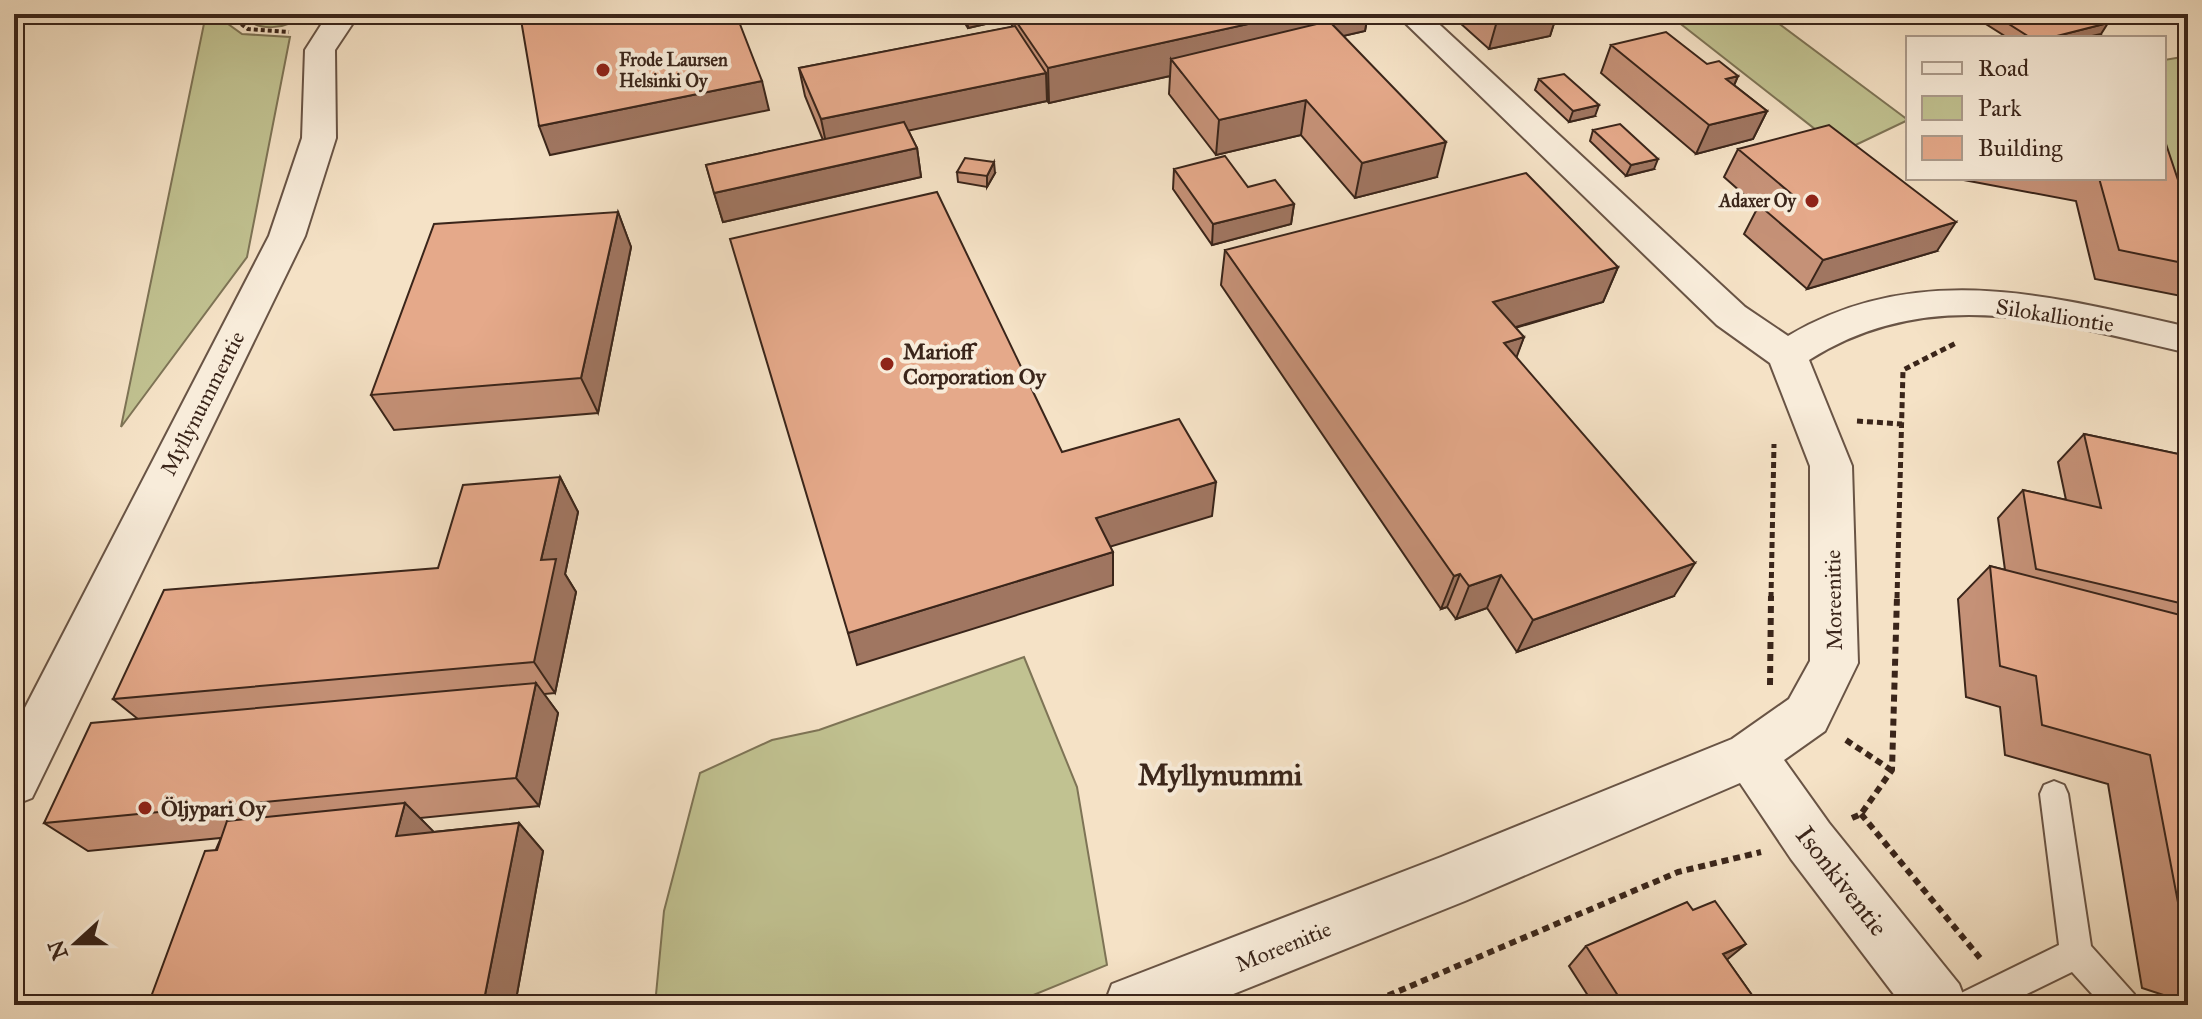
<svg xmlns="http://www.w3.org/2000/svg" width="2202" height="1019" viewBox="0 0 2202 1019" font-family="'IM FELL Great Primer',serif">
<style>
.green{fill:#c1c291;stroke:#7e7456;stroke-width:2}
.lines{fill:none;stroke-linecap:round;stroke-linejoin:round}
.service-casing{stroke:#695445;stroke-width:4}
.minor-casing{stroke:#695445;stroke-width:4}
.path-far2{stroke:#3a251a;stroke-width:4;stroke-dasharray:4 3;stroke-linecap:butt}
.path-far1{stroke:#3a251a;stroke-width:5;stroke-dasharray:6 4;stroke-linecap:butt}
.path{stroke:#3a251a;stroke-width:6;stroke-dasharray:7 5;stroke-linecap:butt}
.service{fill:#f8ecda;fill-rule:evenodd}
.minor{fill:#f8ecda;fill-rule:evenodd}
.wall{fill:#c59177;stroke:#3a251a;stroke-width:2}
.shaded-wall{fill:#a07661;stroke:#3a251a;stroke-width:2}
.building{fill:#e5a98a;stroke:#3a251a;stroke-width:2}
.poi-dot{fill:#8f2418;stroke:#f8ecda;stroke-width:3}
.labels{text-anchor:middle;stroke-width:8;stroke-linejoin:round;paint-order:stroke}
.far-poi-label{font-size:18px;font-weight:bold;fill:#3a251a;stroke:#f8ecda;text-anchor:start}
.street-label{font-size:22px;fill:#3a251a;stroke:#f8ecda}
.poi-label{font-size:22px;font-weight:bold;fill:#3a251a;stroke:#f8ecda;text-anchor:start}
.near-street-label{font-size:26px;fill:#3a251a;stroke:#f8ecda}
.district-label{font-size:30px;font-weight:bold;fill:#3a251a;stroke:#f8ecda}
</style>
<rect width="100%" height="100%" fill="#f5e2c6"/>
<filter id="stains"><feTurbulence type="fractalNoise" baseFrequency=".0025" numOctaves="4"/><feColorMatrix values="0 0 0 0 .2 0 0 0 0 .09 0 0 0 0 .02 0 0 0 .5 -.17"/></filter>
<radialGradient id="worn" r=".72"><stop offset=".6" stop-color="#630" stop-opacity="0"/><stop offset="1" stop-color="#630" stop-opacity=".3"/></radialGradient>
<path class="green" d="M206,14H225L224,21L242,34L290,37L247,257L121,427Z
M242,14H304C288,30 256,33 242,14Z
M1668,14H1766L1908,120L1843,151Z
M2188,56V243L2164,170V60Z
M1024,657L1077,787L1107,965L1009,1005H655L664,911L700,773L772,740L819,730Z"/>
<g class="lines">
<g class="service-casing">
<path id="service" d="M2054,781L2064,785L2068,794L2091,946L2134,994L2139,1005H2102L2072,972L2004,1005H1954L1959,994L2059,945L2040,794L2044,785Z"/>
</g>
<g class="minor-casing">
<path id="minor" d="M328,14H359L335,50L336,138L305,236L32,798L14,805V729L269,236L302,138L305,50Z
M1396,14H1428L1745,307L1788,336C1918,259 2052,296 2188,327V353C2057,323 1933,282 1809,360L1852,466L1858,663L1825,731L1784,760L1829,823L1959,984L1967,1005H1902L1791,859L1740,783L1465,901L1206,1005H1104L1112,984L1441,857L1732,739L1789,699L1810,661V466L1770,363L1717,325Z"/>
</g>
<path class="path-far2" d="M234,14V19L248,29L289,32"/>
<path class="path-far1" d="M1857,421L1902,424
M1771,598L1774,444
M1897,598L1903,370L1958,342"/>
<path class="path" d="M1770,685L1771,596
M1846,740L1891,770
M1861,814L1980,958
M1852,818L1861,814L1892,770L1897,596
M1366,1005L1678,872L1761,852"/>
<use href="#service" class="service"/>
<use href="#minor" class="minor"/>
</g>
<path class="wall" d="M959,14H989L990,23L968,28Z
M1011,14H1368L1365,31L1343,36L1437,177L1355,198L1301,135L1216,155L1169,94L1170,76L1049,103L1047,101L908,130L917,148L921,177L723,222L706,165L823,140L805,96L799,68L1012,27Z
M1450,14H1557L1550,36L1489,49Z
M1970,14H2091L2101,34L2083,38H2008Z
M1611,45L1738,76L1734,85L1767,111L1753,139L1696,154L1601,73Z
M1539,79L1595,116L1569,122L1535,90Z
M1593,130L1654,169L1626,176L1590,141Z
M1738,149L1937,251L1807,289L1744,234L1758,207L1724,177Z
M1174,169L1248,187L1294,204L1291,224L1212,245L1173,189Z
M957,172L995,173L987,187L958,182Z
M1953,178H2164L2188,210V289L2181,296L2095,279L2076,201Z
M618,212L631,247L598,413L394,430L371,395Z
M1225,250L1618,267L1603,302L1515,328L1524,337L1516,357L1674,596L1517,652L1487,608L1456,619L1447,607L1441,609L1221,285Z
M2084,434L2188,456V1003L2142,988L2108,784L2005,755L2000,707L1966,697L1958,599L1990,566L2005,570L1998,518L2023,490L2066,500L2058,462Z
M560,477L578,512L565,574L576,592L555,693L544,694L558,713L539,806L420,818L433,832L519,823L543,851L515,1005H148L221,838L88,851L44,823L138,719L113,699L438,568Z
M1586,946L1727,960L1759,1005H1594L1569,966Z"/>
<path class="shaded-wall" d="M983,14H989L990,23L968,28L967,17Z
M1294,14H1368L1365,31L1182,73L1171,59L1170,76L1049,103L1048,68Z
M1530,14H1557L1550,36L1489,49L1497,21Z
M2108,23L2101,34L2083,38H2049Z
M1046,73L1047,101L827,148L821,119Z
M1738,76L1726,104V79Z
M762,81L769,110L550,155L539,126Z
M1306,100L1301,135L1216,155L1219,120Z
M1599,105L1595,116L1569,122L1573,111Z
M1767,111L1753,139L1696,154L1709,125Z
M1446,142L1437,177L1355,198L1362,163Z
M917,148L921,177L723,222L714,193Z
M1658,159L1654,169L1626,176L1631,165Z
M994,162L995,173L987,187V176Z
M1294,204L1291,224L1212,245L1213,224Z
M618,212L631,247L598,413L581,378Z
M1956,222L1937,251L1807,289L1823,260Z
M1618,267L1603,302L1481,337L1493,302Z
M1524,337L1511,372L1504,343Z
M560,477L578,512L565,574L576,592L555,693L534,662L541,560Z
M1216,482L1212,516L1096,551V518Z
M1113,552V585L857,665L848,633Z
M1695,563L1674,596L1517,652L1533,620Z
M1460,574L1447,607L1441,609L1454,576Z
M1501,575L1487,608L1456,619L1469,586Z
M536,683L558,713L539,806L516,778Z
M405,803L433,831L425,863L396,836Z
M519,823L543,851L515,1005H483Z
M1746,944L1723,963V954Z"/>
<path class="building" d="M520,14H736L762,81L539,126Z
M965,14H983L967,17Z
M1011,14H1294L1048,68Z
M1488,14H1530L1497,21Z
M1993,14H2091L2108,23L2049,38H2031Z
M1329,21L1446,142L1362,163L1306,100L1219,120L1171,59Z
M1015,26L1046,73L821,119L799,68Z
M1666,32L1707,64L1719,61L1738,76L1726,79L1767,111L1709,125L1611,45Z
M1564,74L1599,105L1573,111L1539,79Z
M904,122L917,148L714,193L706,165Z
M1620,124L1658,159L1631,165L1593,130Z
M1829,125L1956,222L1823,260L1759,205L1794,196L1738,149Z
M2164,138L2188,210V264L2119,250L2099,178H2164Z
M1225,156L1248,187L1275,180L1294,204L1213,224L1174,169Z
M965,158L994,162L987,176L957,172Z
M1526,173L1618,267L1493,302L1524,337L1504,343L1695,563L1533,620L1501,575L1469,586L1460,574L1454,576L1225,250Z
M937,192L1062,452L1179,419L1216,482L1096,518L1113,552L848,633L730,239Z
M618,212L581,378L371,395L434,224Z
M2084,434L2188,456V605L2036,569L2023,490L2101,508Z
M560,477L541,560L556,559L534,662L113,699L164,590L438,568L463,485Z
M1990,566L2188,617V955L2150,755L2042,725L2036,676L2000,666Z
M536,683L516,778L44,823L91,723Z
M405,803L396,836L519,823L483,1005H148L205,851L217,850L227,821Z
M1715,901L1746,944L1723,954L1759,1005H1624L1586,946L1687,902L1693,910Z"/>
<g class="poi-dot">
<circle cx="603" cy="70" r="8"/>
<circle cx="1812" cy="201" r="8"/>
<circle cx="887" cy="364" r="8"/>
<circle cx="145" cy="808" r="8"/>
</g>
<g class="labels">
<g class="far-poi-label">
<text x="619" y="66">Frode Laursen<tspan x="619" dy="21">Helsinki Oy</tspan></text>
<text x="1796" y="207" text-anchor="end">Adaxer Oy</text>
</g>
<g class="street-label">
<text transform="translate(2055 315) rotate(9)" y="8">Silokalliontie</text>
<text transform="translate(202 403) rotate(-63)" y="8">Myllynummentie</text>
<text transform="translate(1833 600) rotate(-91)" y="8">Moreenitie</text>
<text transform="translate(1283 946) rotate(-22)" y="8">Moreenitie</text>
</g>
<g class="poi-label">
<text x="903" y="359">Marioff<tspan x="903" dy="25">Corporation Oy</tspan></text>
<text x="161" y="816">Öljypari Oy</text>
</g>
<g class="near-street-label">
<text transform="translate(1842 881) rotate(52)" y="9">Isonkiventie</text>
</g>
<g class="district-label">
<text x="1220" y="785">Myllynummi</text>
</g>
</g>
<rect width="2202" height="1019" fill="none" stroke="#f5e2c6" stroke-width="48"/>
<rect x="16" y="16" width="2170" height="987" fill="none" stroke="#3a251a" stroke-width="4"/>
<rect x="24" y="24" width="2154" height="971" fill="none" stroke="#3a251a" stroke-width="2"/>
<rect x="1906" y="36" width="260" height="144" fill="#f8ecda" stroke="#ac9c8d" stroke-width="2"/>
<rect x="1922" y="62" width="40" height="12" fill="#f8ecda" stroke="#ac9c8d" stroke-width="2"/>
<text x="1978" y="76" font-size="24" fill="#3a251a">Road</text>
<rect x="1922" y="96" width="40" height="24" fill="#c1c291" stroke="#ac9c8d" stroke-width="2"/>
<text x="1978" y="116" font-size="24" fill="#3a251a">Park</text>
<rect x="1922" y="136" width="40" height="24" fill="#e5a98a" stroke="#ac9c8d" stroke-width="2"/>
<text x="1978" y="156" font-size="24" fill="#3a251a">Building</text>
<g transform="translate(76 943) rotate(249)" stroke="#f8ecda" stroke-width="6" paint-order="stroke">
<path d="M0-6L14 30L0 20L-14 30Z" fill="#3a251a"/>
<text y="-12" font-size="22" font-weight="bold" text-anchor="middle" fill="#3a251a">N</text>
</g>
<rect width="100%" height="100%" filter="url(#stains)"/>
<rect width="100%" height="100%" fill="url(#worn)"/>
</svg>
